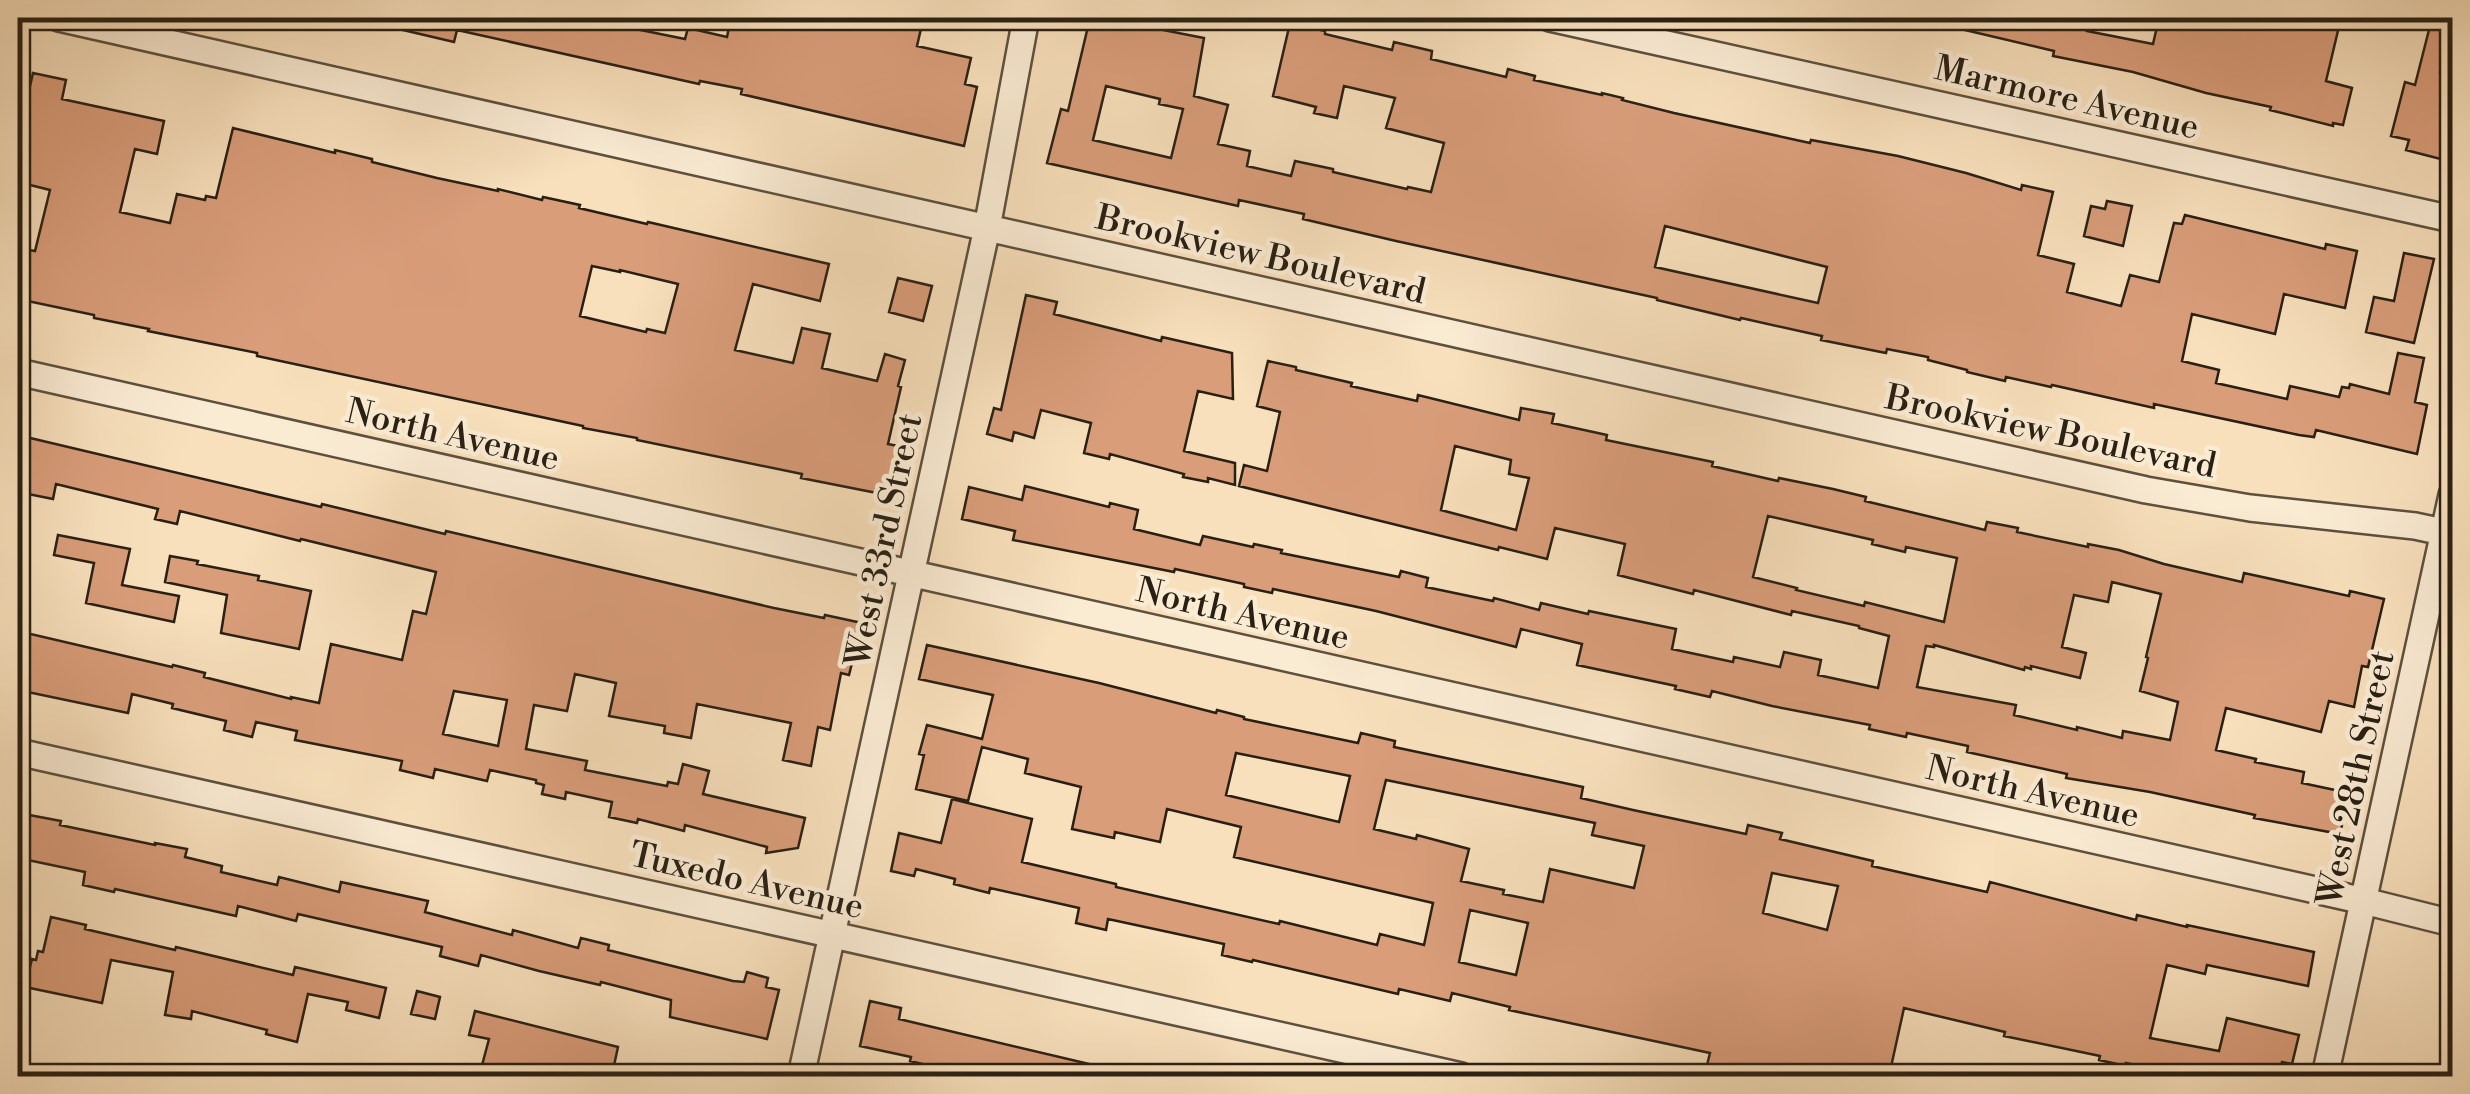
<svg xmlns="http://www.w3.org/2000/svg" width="2470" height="1094" viewBox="0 0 2470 1094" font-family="'Libre Bodoni',serif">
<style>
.building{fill:#d99d7a;stroke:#292014;stroke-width:2.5;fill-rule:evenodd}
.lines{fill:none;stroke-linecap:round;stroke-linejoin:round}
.minor-casing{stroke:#5d503e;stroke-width:30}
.minor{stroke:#faebd3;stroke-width:25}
.labels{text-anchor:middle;stroke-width:9;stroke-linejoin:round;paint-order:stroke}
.street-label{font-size:35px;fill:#292014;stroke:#faebd3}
</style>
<rect width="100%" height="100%" fill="#f8e0bc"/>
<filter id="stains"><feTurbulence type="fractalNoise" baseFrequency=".002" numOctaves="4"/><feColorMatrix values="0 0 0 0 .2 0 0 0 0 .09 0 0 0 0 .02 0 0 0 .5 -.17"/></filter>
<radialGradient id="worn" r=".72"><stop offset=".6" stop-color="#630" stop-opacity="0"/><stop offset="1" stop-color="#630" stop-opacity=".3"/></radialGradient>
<path class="building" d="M387,18H602L617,21L616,25L685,39L688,28L727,37L731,18H869L893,24L895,18H911L923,20L917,46L971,58L965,84L977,87L964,146L741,94L742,89L700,81L699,84L457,30L454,42L386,26Z
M1090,18H1160L1158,29L1204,38L1194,96L1228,105L1218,144L1250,151L1247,166L1291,176L1295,161L1333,169V172L1407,189L1408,187L1431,192L1444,143L1386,128L1395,98L1344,86L1337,118L1314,113L1316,107L1273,96L1290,23L1325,31V34L1392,50L1394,42L1432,51L1431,59L1506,77L1508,69L1535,76L1534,80L1602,95V93L1623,98L1622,100L1674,113L1810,143L1811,140L1898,156L1966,173L2021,190L2022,185L2053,192L2038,255L2074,264L2067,292L2121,306L2130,275L2159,282L2174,223L2182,224L2185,215L2325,249L2326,244L2357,251L2345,308L2284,294L2275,334L2192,314L2182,361L2219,370L2216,383L2287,399L2290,386L2339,397L2342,387L2349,388L2350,384L2389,394L2398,353L2424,358L2415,402L2427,405L2417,454L2316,430L2314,437L2299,435L2154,404V408L2052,385L2051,387L2006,377L2005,381L1967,372V370L1928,360V357L1887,349L1886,353L1821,340L1822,336L1741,318L1740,320L1657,300V298L1396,241L1303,219L1304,214L1239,200L1238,206L1047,163L1061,109L1068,111ZM1106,86L1160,99L1159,104L1183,109L1171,158L1093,140ZM1665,226L1827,267L1818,303L1655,267Z
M1949,18H2073L2089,22L2087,31L2153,44L2159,18H2231L2276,29L2277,18H2341L2326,81L2352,88L2343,125L2333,123V126L2270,110L2271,107L2206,93L2133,72L2053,56L2054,51L1948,26Z
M2432,18H2452L2440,72L2452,75V162L2406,150L2409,140L2391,136L2405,82L2415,85Z
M33,73L66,80L62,99L164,121L157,154L135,149L120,212L170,223L177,194L205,200L206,196L216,198L233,128L335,153V150L372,159V162L437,178L498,191V189L542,200L543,197L580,205L579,208L647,224L648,222L829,264L820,301L753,284L735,350L793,363L802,328L830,334L822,368L877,381L885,354L905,360L898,386L901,387L888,444L898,446L887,495L801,478L802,474L637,440V438L583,428V426L257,356V353L148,331L149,329L94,318V315L18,299V248L35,251L50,190L18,182V139ZM592,266L620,272V270L678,284L665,333L647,329L646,332L580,316Z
M2107,201L2132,206L2123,246L2084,236L2091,206L2105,209Z
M2404,253L2434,259L2414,343L2366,332L2374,297L2394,301Z
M898,278L932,286L923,321L889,312Z
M1026,295L1057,302L1054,314L1161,341L1162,337L1232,353L1233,399L1198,391L1184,451L1235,463V485L1208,478V482L1183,477L1184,474L1110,454L1109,459L1084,453L1091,423L1041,410L1034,438L1014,432L1012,441L987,434L994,408L1001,410Z
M1268,361L1296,367V370L1352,383L1351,386L1417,401L1418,395L1519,420L1521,408L1554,414L1552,423L1607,435L1606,440L1713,462L1712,466L1778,481L1779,478L1833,489L1866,497L1865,501L1985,530L1987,522L2018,528L2017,532L2088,547V544L2119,550L2164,564L2242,582L2244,573L2349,596L2350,591L2384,599L2368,667L2362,666L2354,707L2329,701L2321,732L2226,708L2216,750L2256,759L2255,762L2304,772L2302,783L2349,793L2340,834L2254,818L2255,815L2150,792L2066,778L2067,774L1967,752L1968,746L1907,733L1906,737L1869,729L1870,725L1772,706L1712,691L1710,697L1675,689L1676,686L1577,665L1582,644L1521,629L1516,647L1376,611L1273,589L1272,593L1244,587V584L1175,569L1174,572L1013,540L1015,531L962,519L969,487L1022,500L1025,486L1109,507L1110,503L1138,510L1134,529L1200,545L1203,536L1253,547L1254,544L1282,550L1281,553L1399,577L1401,571L1428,578L1426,587L1493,601L1494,598L1539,610L1541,603L1588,614L1589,611L1676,629L1672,649L1733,662L1734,657L1780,667L1784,652L1821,660L1818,675L1878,688L1889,636L1859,628V626L1792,611L1791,615L1694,590L1693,594L1618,575L1625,544L1555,528L1547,559L1499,547L1498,550L1239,486L1244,465L1267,471L1280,412L1257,406ZM1455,446L1511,460L1509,474L1529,478L1516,530L1441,510ZM1768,516L1873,540L1872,544L1905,552L1906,547L1957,558L1944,622L1865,602L1864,606L1796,590L1797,588L1753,577ZM2112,582L2161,594L2146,657L2148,658L2140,691L2178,702L2170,740L2123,731L2122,738L2077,727V730L2014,715L2016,705L1917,687L1926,646L1934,647V645L2024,670L2025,667L2031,669V666L2080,678L2086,653L2062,647L2074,595L2108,602Z
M26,437L321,507L322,504L445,534L446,531L774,608L824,618L825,615L862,623L849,675L841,673L830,730L818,727L811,766L783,760L791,723L697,704L691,738L664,733L665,726L609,716L616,683L575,674L567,711L534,705L526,749L587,761L585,770L667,786L668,782L678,784L683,764L709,771L703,794L805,818L798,848L766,853L767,847L685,825L684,831L638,819L637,823L609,817L612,802L566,792L565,799L542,794L544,785L536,783V780L490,770L487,781L435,769L433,778L400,770L402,761L295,740L297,731L256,722L252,737L224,730L226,721L172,708L173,704L132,694L128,713L18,690V631L172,667L173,665L205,673L204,677L291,699V697L319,703L331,644L402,660L413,611L426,614L436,572L301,539L300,541L180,511L177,524L155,519L158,509L56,484L53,499L18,492V480ZM454,691L507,700L498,746L443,734Z
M58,535L130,549L122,585L179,596L174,622L86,603L94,563L54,555Z
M170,556L198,561L197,564L259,576L258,580L311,591L299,649L221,633L227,595L165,582Z
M927,645L1099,683L1216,713L1217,710L1244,717V719L1358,743L1361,733L1395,741L1394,747L1583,787L1581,798L1633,810L1746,834L1748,825L1782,833L1780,839L1873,861L1872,866L1987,892L1990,882L2136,920L2137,915L2187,927V925L2314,952L2308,986L2207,965L2205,974L2167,965L2150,1038L2219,1051L2227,1018L2299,1035L2292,1064L2282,1062L2278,1076H2189L2126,1063V1066L2099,1060L2100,1056L2004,1036L2005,1032L1904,1008L1889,1076H1755L1707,1065L1710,1053L1509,1010L1510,1007L1452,993L1450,1001L1399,989L1398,994L1253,960L1252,962L1222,955L1224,944L1108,919L1106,930L1076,923L1079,908L990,888L989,893L954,884L955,879L916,869L914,876L891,871L899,833L941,843L952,799L1032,819L1022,862L1116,884V887L1279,924L1280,921L1377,945L1380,934L1424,945L1433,903L1234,857L1241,827L1167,809L1160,842L1115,832L1114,838L1072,829L1081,787L1025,773L1028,759L982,747L968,801L916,789L924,755L919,754L927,725L982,739L993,695L919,679ZM1236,753L1350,776L1339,822L1226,795ZM1386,780L1595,823L1592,835L1644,846L1634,888L1550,869L1543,902L1503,894L1504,890L1461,881L1469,849L1417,835L1416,839L1374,829ZM1772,873L1838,886L1827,930L1763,913ZM1470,910L1528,923L1516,975L1459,962Z
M24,814L61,821L60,825L155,845V843L187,849L185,857L222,866L221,872L277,885L279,877L339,892L341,882L428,901L425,912L512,935L513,930L578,948L581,938L609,945L608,950L733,981L744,982L747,972L768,978L766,987L779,990L767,1039L670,1017L671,1000L601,982L600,985L539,971L481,955L478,966L440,956L442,947L298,914L296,921L238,906L236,916L115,889L114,892L83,885L85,872L18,858V844Z
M51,917L86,925L85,929L175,950L176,947L293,975L295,967L386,988L379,1018L346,1010L348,1002L308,994L297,1042L266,1034L267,1030L192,1011L191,1019L165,1015L173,972L111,960L102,1003L25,987L32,959L36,960L38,951L43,952Z
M417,991L440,997L435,1019L411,1014Z
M870,1001L901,1008L899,1019L1106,1068L1105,1076H972L910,1061L911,1057L860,1046Z
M475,1011L618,1047L613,1070L597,1067L595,1076H513L481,1069L489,1039L469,1035Z"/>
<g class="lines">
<g class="minor-casing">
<path id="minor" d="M59,18L2146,490L2250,508L2415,526L2452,534
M1550,18L2452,219
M18,372L2364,901L2452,923
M18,752L1461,1076
M801,1076L987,228L1026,18
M2325,1076L2452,495"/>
</g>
<use href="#minor" class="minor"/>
</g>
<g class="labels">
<g class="street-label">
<text transform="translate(2067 97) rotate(13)" y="12">Marmore Avenue</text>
<text transform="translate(1261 254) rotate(13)" y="12">Brookview Boulevard</text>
<text transform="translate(2051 431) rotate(12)" y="12">Brookview Boulevard</text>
<text transform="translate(453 434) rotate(13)" y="12">North Avenue</text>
<text transform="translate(883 540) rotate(-78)" y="12">West 33rd Street</text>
<text transform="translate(1243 613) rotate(13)" y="12">North Avenue</text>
<text transform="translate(2355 778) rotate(-78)" y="12">West 28th Street</text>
<text transform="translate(2033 791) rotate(13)" y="12">North Avenue</text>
<text transform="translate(747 880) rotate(13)" y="12">Tuxedo Avenue</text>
</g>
</g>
<rect width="2470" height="1094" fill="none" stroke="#f8e0bc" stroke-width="60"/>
<rect x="20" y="20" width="2430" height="1054" fill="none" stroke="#292014" stroke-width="5"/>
<rect x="30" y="30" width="2410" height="1034" fill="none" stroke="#292014" stroke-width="2.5"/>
<rect width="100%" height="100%" filter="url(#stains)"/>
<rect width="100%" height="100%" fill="url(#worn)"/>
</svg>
